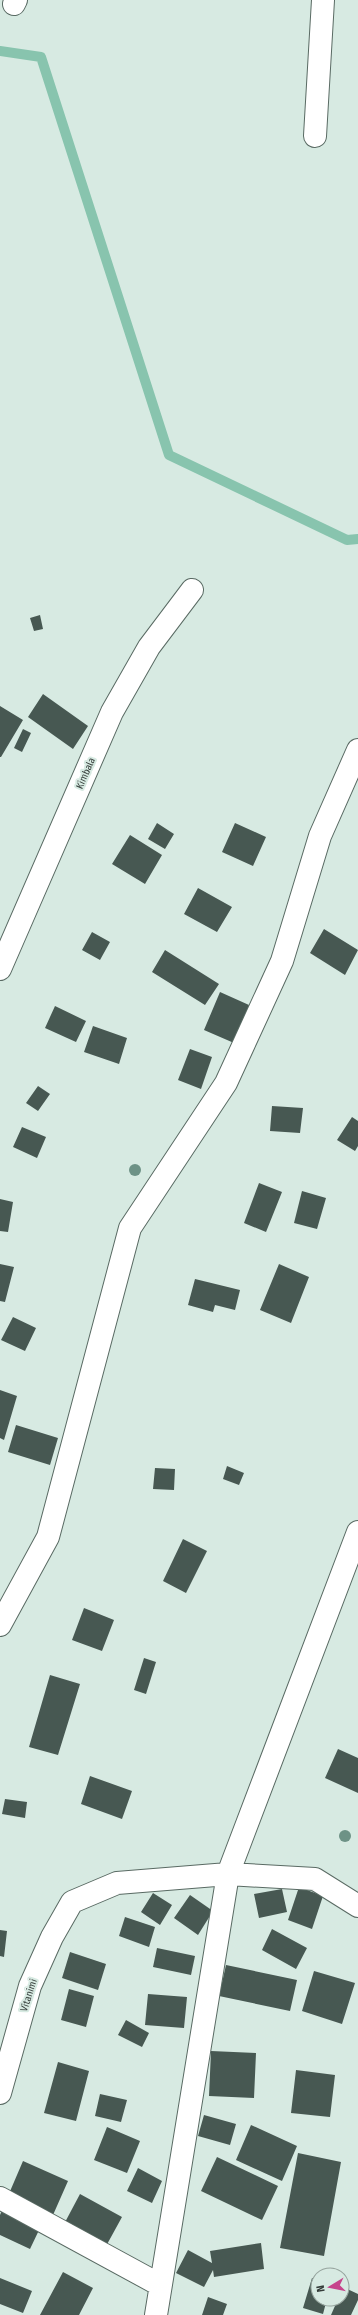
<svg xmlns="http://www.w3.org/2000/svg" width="358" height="2315" viewBox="0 0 358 2315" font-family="'Fira Sans Condensed',sans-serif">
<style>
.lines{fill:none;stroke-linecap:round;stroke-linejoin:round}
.stream{stroke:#88c4ae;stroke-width:10}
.building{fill:#475852}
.minor-casing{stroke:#596a63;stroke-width:24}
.minor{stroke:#fff;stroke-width:22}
.tree{fill:#6d9286}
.labels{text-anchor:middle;stroke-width:4;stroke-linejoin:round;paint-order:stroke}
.street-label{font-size:10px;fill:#343c39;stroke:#d7eae2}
</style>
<rect width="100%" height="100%" fill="#d7eae2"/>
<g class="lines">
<path class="stream" d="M0,51L41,57L169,455L347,540L358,539"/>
</g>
<path class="building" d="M40,615L43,629L34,631L30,618Z
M43,694L88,726L73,749L28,717Z
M0,706L23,720L1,757H0Z
M23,729L31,733L22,752L14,748Z
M157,823L174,834L165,849L148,839Z
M235,823L266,837L253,866L222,852Z
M130,835L162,855L145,884L112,864Z
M198,888L232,907L217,932L184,914Z
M324,929L358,950L345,975L310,953Z
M92,932L110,942L100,960L82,950Z
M165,950L219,984L205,1005L152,972Z
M220,992L249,1005L234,1043L204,1030Z
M55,1006L86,1021L76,1042L45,1028Z
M93,1026L127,1038L119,1064L84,1052Z
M190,1049L212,1057L201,1089L178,1080Z
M38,1086L50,1094L38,1111L26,1103Z
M272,1106L303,1108L300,1133L270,1131Z
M352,1117L358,1121V1146L355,1151L337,1140Z
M22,1127L46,1137L37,1158L13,1147Z
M259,1183L282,1192L266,1232L244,1223Z
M302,1191L326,1198L317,1229L294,1223Z
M0,1199L13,1202L8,1232L0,1231Z
M0,1264L14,1267L5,1302L0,1301Z
M279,1264L309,1277L291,1323L260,1310Z
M195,1279L240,1290L235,1310L215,1305L213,1312L188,1305Z
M13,1317L36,1328L25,1351L1,1340Z
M0,1390L17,1396L4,1440L0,1438Z
M16,1425L58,1438L50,1465L8,1452Z
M227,1466L244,1473L239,1485L223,1479Z
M155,1468L175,1469L174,1490L153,1489Z
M183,1539L207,1551L186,1593L163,1581Z
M84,1608L114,1620L102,1651L72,1640Z
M144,1658L156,1662L146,1694L134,1690Z
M50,1675L80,1684L58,1755L29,1747Z
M338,1749L358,1758V1793L325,1778Z
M90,1776L132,1791L122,1819L81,1804Z
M5,1799L27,1802L25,1818L2,1814Z
M299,1887L323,1896L312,1929L288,1920Z
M282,1889L287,1912L259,1918L254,1894Z
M153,1893L172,1905L160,1925L141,1912Z
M190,1895L213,1911L198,1935L174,1918Z
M125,1917L155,1927L149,1947L119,1936Z
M272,1929L307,1948L296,1969L262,1950Z
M0,1930L7,1931L4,1957L0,1956Z
M157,1948L195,1956L191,1975L153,1967Z
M70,1952L106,1964L98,1990L62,1978Z
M226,1965L297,1980L290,2011L219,1996Z
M314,1971L355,1983L342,2024L302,2011Z
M69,1989L94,1996L86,2027L61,2020Z
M148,1994L187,1997L184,2028L145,2025Z
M126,2020L149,2033L142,2047L118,2035Z
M211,2051L256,2053L254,2098L209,2096Z
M58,2062L89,2071L76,2121L44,2113Z
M296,2070L335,2075L330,2117L291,2113Z
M100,2094L127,2100L121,2122L95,2116Z
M204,2115L236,2124L230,2145L198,2136Z
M251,2125L297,2146L282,2181L236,2160Z
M107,2127L140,2141L127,2173L94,2160Z
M298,2153L341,2162L324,2256L280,2248Z
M217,2157L278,2186L262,2220L201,2191Z
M23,2161L68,2181L53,2215L8,2196Z
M138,2168L162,2181L152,2203L127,2191Z
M80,2194L122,2217L105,2248L63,2226Z
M2,2210L40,2228L30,2249L0,2235V2215Z
M261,2243L264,2269L214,2277L213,2270L204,2287L176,2273L188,2250L212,2263L210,2251Z
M63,2272L93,2288L79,2315H40Z
M0,2278L32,2291L23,2313L0,2304Z
M312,2278L318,2280V2299H327L323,2314L303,2308Z
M343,2287L358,2294V2300L351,2315H331L338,2299H342Z
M208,2297L227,2304L223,2315H202Z"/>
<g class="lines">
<g class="minor-casing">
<path id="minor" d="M14,4L16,0
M315,136L323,0
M0,969L112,712L149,647L192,590
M0,1625L48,1537L130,1228L226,1083L282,961L320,836L358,750
M0,2093L30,1986L52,1937L72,1902L117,1883L228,1874L315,1879L358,1906
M0,2198L160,2285
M156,2315L228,1874L358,1532"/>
</g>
<use href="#minor" class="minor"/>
</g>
<g class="tree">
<circle cx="135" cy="1170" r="6"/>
<circle cx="345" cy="1836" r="6"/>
</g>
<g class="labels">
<g class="street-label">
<text transform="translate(85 773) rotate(-66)" y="4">Kimbala</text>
<text transform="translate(28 1995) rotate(-72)" y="4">Vitanimi</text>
</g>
</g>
<g transform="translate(330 2287) rotate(260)"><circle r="19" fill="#d7eae2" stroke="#96a49e"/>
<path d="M0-3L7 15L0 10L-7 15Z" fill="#c6448c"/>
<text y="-6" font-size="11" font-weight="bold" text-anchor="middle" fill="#343c39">N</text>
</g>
</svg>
